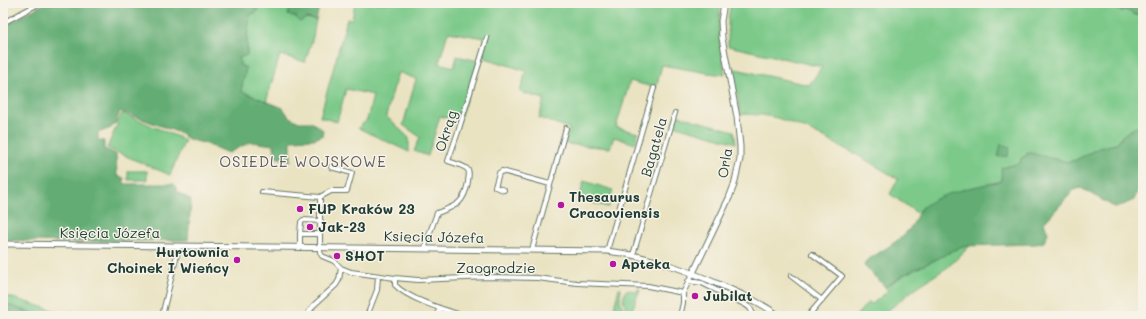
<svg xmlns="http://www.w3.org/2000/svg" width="1146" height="319" viewBox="0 0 1146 319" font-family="Mali,sans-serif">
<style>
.green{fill:#7bc989;stroke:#4d835e}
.forest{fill:#64ad75;stroke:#427554}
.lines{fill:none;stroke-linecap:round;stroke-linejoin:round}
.minor-casing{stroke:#676;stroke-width:6}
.tertiary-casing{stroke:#676;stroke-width:7}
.minor{stroke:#fff;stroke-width:4}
.tertiary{stroke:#fff;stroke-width:5}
.poi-dot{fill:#b5179e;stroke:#f7f3e8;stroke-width:1.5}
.labels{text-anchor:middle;stroke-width:3;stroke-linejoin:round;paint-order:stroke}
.street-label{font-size:14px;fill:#1f3d34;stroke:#f7f3e8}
.poi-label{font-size:14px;font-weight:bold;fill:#1f3d34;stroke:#f7f3e8;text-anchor:start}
.neighbourhood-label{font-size:15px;letter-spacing:1px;fill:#626060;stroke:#f7f3e8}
</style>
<rect width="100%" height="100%" fill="#f7f3e8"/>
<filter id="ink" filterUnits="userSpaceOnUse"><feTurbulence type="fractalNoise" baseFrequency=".025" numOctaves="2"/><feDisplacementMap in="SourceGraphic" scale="8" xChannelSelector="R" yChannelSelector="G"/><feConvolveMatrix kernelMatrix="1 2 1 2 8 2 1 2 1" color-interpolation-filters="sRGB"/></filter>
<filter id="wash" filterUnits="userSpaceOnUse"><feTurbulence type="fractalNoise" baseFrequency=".012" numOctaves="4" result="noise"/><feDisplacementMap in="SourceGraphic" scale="16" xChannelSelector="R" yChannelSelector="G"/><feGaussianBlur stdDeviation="0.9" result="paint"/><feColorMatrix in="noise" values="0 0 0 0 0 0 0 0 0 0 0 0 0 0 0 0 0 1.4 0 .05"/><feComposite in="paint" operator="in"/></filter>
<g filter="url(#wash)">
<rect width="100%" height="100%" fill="#eae3c2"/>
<path class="green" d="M251,3H310V9L289,15L316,20L313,37L305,62L280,55L266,102L241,91L246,68L240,65L239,58L247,55V38L250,15L257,3Z
M355,3H717L720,8L719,32L725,75L708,73L662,65L656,88L630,81L616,127L638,133L635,144L614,137L610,148L565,144L569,128L539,118L544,99L520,92L526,71L482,57L488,35L485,38L448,32L439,63L454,67L457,56L478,61L459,122L440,116L428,156L414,151L420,137L403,125L416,79L398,72L386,116L409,138V152L358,128L367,120L373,95L346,89L337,122L320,117L347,19H352Z
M731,3H1100L1121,11L1127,10L1133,14L1143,17V124C1130,130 1124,132 1116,144L1099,148L1076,160L1067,162L1027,153C1025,160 1009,175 1002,180C997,184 986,184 979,186C960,190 931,199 917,213L890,194L898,179L859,156L807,129L777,118L762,115L741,114L731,68L809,85L822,67L728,46V18Z
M122,113L185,140L170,175L107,148Z
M676,115L734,131L736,143L673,125Z
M128,171H147V180H128Z
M584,181L613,190L608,207L579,199Z
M962,246H970L948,267L917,287L881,316H856L868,302L872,304L888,291L885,287L905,274L931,262Z
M619,288H621L620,300L624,312L620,316L617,315L618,313L615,312L614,316H612Z
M638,289H640L630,316H628L623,299L626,290L638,291Z
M3,295L69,315L71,311L92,316H32V313L3,303Z"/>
<path class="forest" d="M45,3H258L257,12L250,15L247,38V55L239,58L240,65L246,68L241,91L283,108L289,117L299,122H311L323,130L322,136L314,139L291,140V161L275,157L274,145L251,142L228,153L204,143L190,140L180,133L120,111L116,123L111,128L98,133V140L104,141V149L116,154L117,176L124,178V184H174L178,192L191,200L188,240L67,242L3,240V27Z
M310,3H320L316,20L307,18L299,22L296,17L288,15L290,7L309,9Z
M1100,3H1143V17L1133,14L1127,10L1121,11Z
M1143,124V171L1138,176L1139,187L1134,200L1116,208L1081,188L1074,190L1044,223L1048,233L1044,242L1036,244L962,246L931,262L905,274L885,287L864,266L866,261C881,251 899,242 910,228C916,221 916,213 923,207C941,192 979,186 1002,181L1001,168L1020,163L1021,158L1026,156L1027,152L1067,162L1076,160L1099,148L1116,144C1125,132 1130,130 1143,124Z
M1001,144L1010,147L1008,156L998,157Z
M3,303L33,314L32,316H3Z"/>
</g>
<g filter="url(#ink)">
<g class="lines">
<g class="minor-casing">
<path id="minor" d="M3,23L40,3
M331,167L352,173L347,191H331L320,197V252L322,256L334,261L341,268L351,272L395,278L418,280L489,277L537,278L577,283L648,286L683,293
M504,190L495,187L499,173L502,171L550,184
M262,192L320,197
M300,234L301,222L303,220L321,221
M300,248V234H320
M425,249L426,243L437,213C456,206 464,204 468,182C468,178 470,173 468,170C464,165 453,163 448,161L458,132L487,38
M532,250L566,128
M607,251L654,88
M633,255L675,113
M791,276L822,300
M395,278V285C408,299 445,310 464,316
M688,281L702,283L746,305L750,308L754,316
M162,316L179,246
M306,316L314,305L336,285L339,280L341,268
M367,316L377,290L378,276
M436,316L440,308
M680,316L683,303V293L693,273
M808,316L842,276L812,254"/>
</g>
<g class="tertiary-casing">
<path id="tertiary" d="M3,244L607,251C649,256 684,269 723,286C743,295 762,303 779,316
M693,273L729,198L734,185L740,159V146L737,117L722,38L721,21L724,3"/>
</g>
<use href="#minor" class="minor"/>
<use href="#tertiary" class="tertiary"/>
</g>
</g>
<g class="poi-dot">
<circle cx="561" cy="205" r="4"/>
<circle cx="300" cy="209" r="4"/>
<circle cx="310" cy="227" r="4"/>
<circle cx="337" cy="256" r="4"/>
<circle cx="237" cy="260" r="4"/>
<circle cx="613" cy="264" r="4"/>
<circle cx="695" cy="296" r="4"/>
</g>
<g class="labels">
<g class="street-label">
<text transform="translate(446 131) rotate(-72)" y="5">Okrąg</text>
<text transform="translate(654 147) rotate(-74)" y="5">Bagatela</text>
<text transform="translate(725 163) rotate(-81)" y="5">Orla</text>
<text x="110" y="238">Księcia Józefa</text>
<text transform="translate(434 237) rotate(1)" y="5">Księcia Józefa</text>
<text x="496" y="273">Zaogrodzie</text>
</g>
<g class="poi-label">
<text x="569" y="202">Thesaurus<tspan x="569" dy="16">Cracoviensis</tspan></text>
<text x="308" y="214">FUP Kraków 23</text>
<text x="318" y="232">Jak-23</text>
<text x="229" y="257" text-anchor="end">Hurtownia<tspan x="229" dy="16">Choinek I Wieńcy</tspan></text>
<text x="345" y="261">SHOT</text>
<text x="621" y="269">Apteka</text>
<text x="703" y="301">Jubilat</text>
</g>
<g class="neighbourhood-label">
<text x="303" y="167">OSIEDLE WOJSKOWE</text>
</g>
</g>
<rect width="1146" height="319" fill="none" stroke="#f7f3e8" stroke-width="16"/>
</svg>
